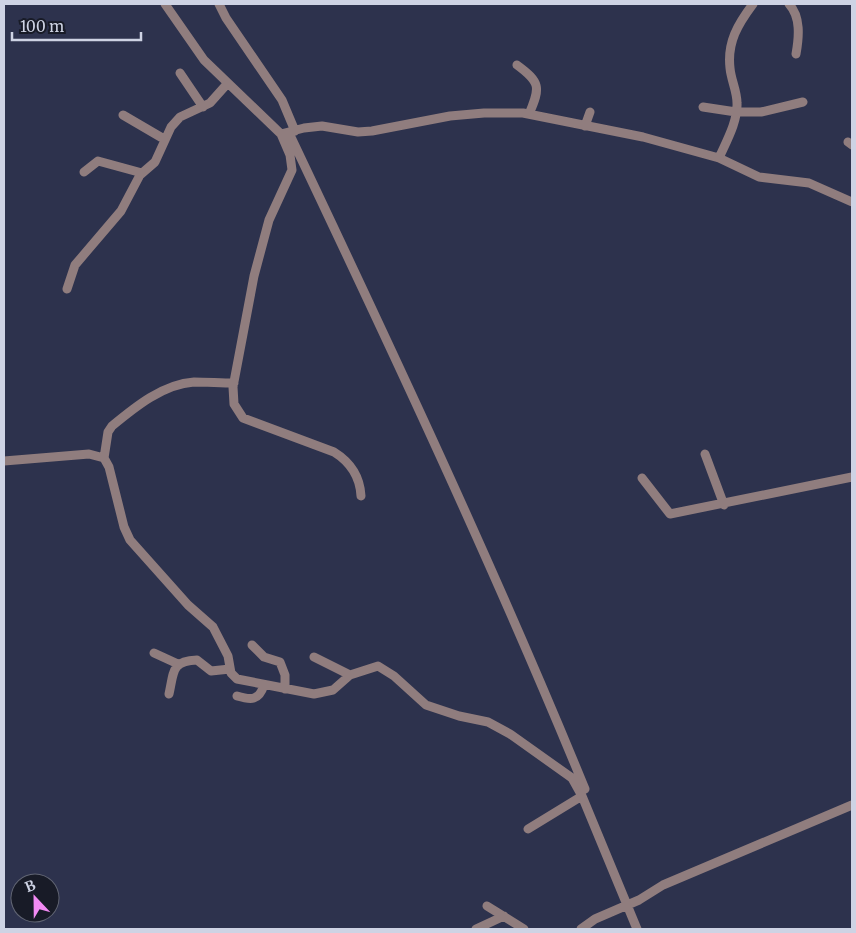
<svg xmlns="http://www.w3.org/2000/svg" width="856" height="933" viewBox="0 0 856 933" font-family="Merriweather,serif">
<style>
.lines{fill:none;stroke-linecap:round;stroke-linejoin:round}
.minor{stroke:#907d7e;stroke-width:9}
</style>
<rect width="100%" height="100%" fill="#2d324d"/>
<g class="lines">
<path class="minor" d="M165,4L204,60L281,134L304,128L322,126L358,132L372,131L450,116L484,113H523L643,137L719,158L759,177L809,183L852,202
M219,4L226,18L282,100L295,131
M789,4C801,17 799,37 796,54
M517,65C540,82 541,87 529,114
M180,73L203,107
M703,107L736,112H761L803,102
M123,115L164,139
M585,126L590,112
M289,133C392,350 494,567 585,789
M281,134L290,155L292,170L269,220L254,276L233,387L234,404L243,418L334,452C350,462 360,476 361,496
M848,142L852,145
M719,158C726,142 738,121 737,103C737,91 731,80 730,68C727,42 738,24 753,4
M84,172L98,161L142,173
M67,289L75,265L121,211L140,175L155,162L171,127L180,117L210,103L227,84
M705,454L724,505
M104,458L108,432L112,426C135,407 163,384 194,382C207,382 221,383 234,383
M4,461L89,454L104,458L109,467L124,527L130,540L188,605L213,627L228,656L231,673L237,679L314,694L333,690L350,675L378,666L394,676L426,705L459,716L488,722L510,734L572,778L582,796L637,929
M642,478L670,514L852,477
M252,645L264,657L280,662L285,675V689
M154,653L178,664
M314,657L350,675
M169,694C174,672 171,661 197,660L211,671L230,669
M237,696C251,700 259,701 264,685
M528,829L582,796
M487,906L524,929
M476,929L504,916
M581,929L595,919L639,900L663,885L852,805"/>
</g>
<rect width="856" height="933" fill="none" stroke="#ced3e4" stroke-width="10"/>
<g transform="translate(35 898) rotate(338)"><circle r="24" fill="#181b27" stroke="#616573"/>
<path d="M0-4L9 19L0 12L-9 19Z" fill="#f28af3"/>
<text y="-8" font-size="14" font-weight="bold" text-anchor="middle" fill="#ced3e4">B</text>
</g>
<path d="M12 32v8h129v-8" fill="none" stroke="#ced3e4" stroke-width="2.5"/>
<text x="20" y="32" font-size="15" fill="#ced3e4" stroke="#181b27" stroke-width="4" paint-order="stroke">100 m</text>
</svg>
